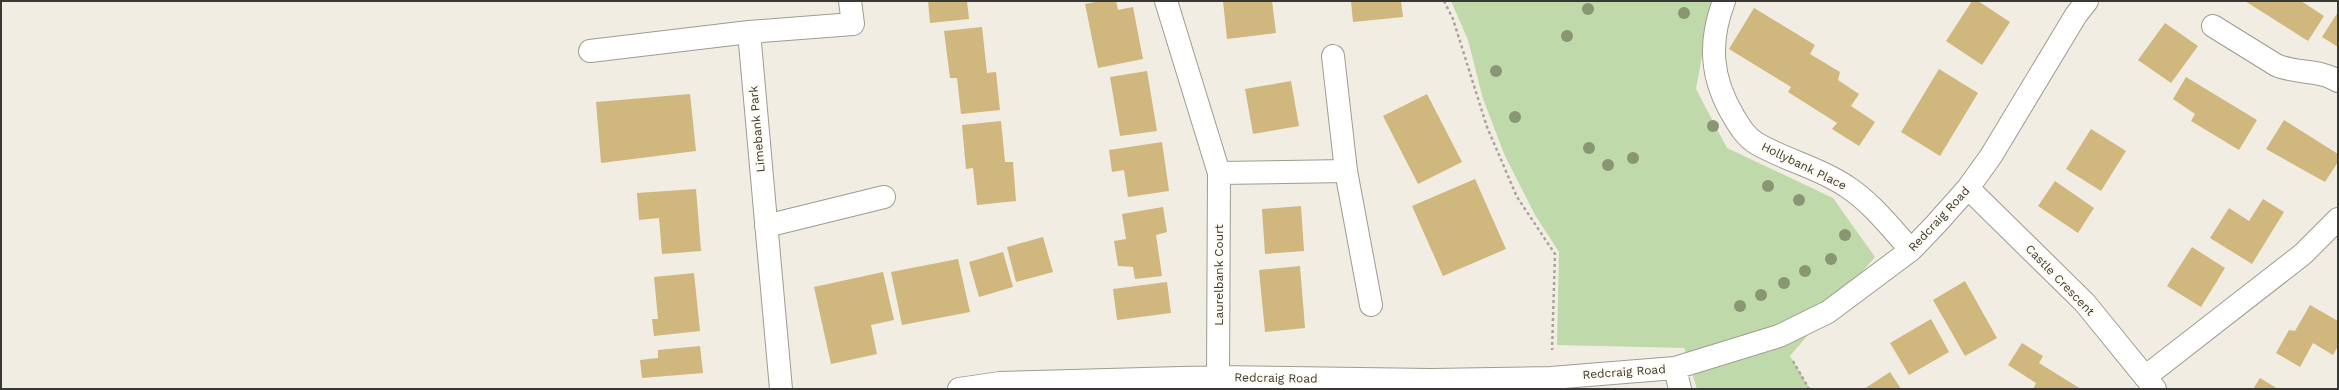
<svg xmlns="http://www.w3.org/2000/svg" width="2339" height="390" viewBox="0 0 2339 390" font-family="'Work Sans',sans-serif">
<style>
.green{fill:#bfd9ab}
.building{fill:#cfb77d}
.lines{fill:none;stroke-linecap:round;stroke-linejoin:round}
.minor-casing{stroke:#9f9b91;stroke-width:24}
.path{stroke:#a8a49c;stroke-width:2.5;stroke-dasharray:3 3;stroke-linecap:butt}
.minor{stroke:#fff;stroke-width:22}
.tree{fill:#899672}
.labels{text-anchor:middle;stroke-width:4;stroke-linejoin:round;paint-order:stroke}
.street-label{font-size:12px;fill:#3a3834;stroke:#fffbf0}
</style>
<rect width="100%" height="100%" fill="#f2ede2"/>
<path class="green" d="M1451,1H1712L1696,89L1727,148L1833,198L1875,257L1790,356L1810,389H1697L1684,348L1557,345L1559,252L1535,215L1505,156L1483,99L1468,40Z"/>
<path class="building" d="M928,1H967L969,19L930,23Z
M1101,1H1116L1118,10L1133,7L1143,59L1098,68L1085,4Z
M1223,1H1272L1276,33L1227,39Z
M1351,1H1401L1403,17L1353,22Z
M1972,1H1978L2010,22L1982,65L1946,41Z
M2245,1H2301L2324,16L2308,41Z
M1754,8L1815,45L1810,54L1840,72L1838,80L1859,94L1851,106L1875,122L1859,146L1832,129L1837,123L1788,92L1791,87L1729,49Z
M2338,12V47L2322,37Z
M2165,23L2198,46L2171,83L2138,60Z
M982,27L987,73L996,72L1000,110L961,114L957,78H950L944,31Z
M1939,69L1978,93L1940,156L1901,132Z
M1147,71L1157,131L1120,136L1110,77Z
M2186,77L2257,120L2239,150L2191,121L2195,114L2173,99Z
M1291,81L1299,126L1253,134L1245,89Z
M690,94L696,151L601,163L596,102Z
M1427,94L1462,162L1418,184L1383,116Z
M2284,120L2338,154V162L2325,182L2266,149Z
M1001,121L1005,162H1013L1016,201L977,205L973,168L966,169L962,125Z
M2091,129L2126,151L2101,191L2066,169Z
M1162,142L1169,191L1128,197L1124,170L1112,172L1109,150Z
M1475,179L1506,249L1443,276L1412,206Z
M2055,181L2094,208L2078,233L2038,206Z
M696,189L701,251L662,254L659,218L639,220L637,193Z
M2263,199L2284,212L2252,264L2210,238L2229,208L2249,221Z
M1301,206L1304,251L1265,254L1262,209Z
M1163,207L1167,232L1156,235L1162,276L1135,279L1133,267L1118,266L1114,241L1126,239L1122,214Z
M1043,237L1053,272L1016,282L1007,247Z
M2192,247L2225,268L2201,307L2167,286Z
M1003,252L1013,287L979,297L969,262Z
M958,259L970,312L902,325L891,272Z
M1300,266L1305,328L1265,332L1259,270Z
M883,272L894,320L871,325L877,354L831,364L814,287Z
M694,273L700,331L654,336L652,319H658L654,277Z
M1965,281L1997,338L1965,356L1933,300Z
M1167,282L1171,313L1117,320L1113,289Z
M2310,305L2338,321V346L2333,355L2313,343L2300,367L2276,353L2289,330L2295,331Z
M1931,319L1949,352L1909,375L1890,343Z
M2022,343L2043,356L2039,363L2081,389H2033L2036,383L2008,365Z
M700,346L703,373L642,378L640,360L658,358V350Z
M1890,372L1901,389H1864Z
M2260,378L2278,389H2253Z"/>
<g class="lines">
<g class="minor-casing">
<path id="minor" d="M1166,1L1219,173L1218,377
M1724,1C1708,43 1711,79 1734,117C1740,127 1746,137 1756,143C1784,160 1818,167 1846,186C1871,202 1891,228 1911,250
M2213,26L2276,65C2296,74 2319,69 2338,81
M749,32L781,389
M590,51L749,32L853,24L850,1
M1333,56L1346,171L1371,305
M1219,173L1346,171
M1968,188L2085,303L2155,389
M766,226L884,197
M1675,368L1680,389
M2145,377L2303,254L2338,219
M959,389L1000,383L1218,377L1431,380L1551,378L1675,368L1779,336L1828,312L1911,250L1936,224L1968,188L1991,156L2076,15L2087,1"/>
</g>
<path class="path" d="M1444,1L1453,19L1487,127L1517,197L1555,254L1552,350
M1793,361L1809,389"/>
<use href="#minor" class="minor"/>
</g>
<g class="tree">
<circle cx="1588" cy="9" r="6"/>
<circle cx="1684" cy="13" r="6"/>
<circle cx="1567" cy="36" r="6"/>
<circle cx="1496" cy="71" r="6"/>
<circle cx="1515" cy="117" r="6"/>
<circle cx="1713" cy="126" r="6"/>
<circle cx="1589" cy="148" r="6"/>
<circle cx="1633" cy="158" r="6"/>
<circle cx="1608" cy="165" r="6"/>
<circle cx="1768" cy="186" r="6"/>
<circle cx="1799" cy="200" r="6"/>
<circle cx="1845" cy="235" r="6"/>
<circle cx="1831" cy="259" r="6"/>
<circle cx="1805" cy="271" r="6"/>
<circle cx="1784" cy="283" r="6"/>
<circle cx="1761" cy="295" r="6"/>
<circle cx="1740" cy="306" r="6"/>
</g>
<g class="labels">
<g class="street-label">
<text transform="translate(757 129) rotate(-95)" y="4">Limebank Park</text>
<text transform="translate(1804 166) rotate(26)" y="4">Hollybank Place</text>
<text transform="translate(1939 219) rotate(-47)" y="4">Redcraig Road</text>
<text transform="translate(1219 275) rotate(-90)" y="4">Laurelbank Court</text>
<text transform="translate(2060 280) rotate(46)" y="4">Castle Crescent</text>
<text transform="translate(1624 372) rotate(-4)" y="4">Redcraig Road</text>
<text transform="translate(1276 378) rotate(1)" y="4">Redcraig Road</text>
</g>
</g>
<rect width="2339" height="390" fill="none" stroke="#3a3834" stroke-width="4"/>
</svg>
